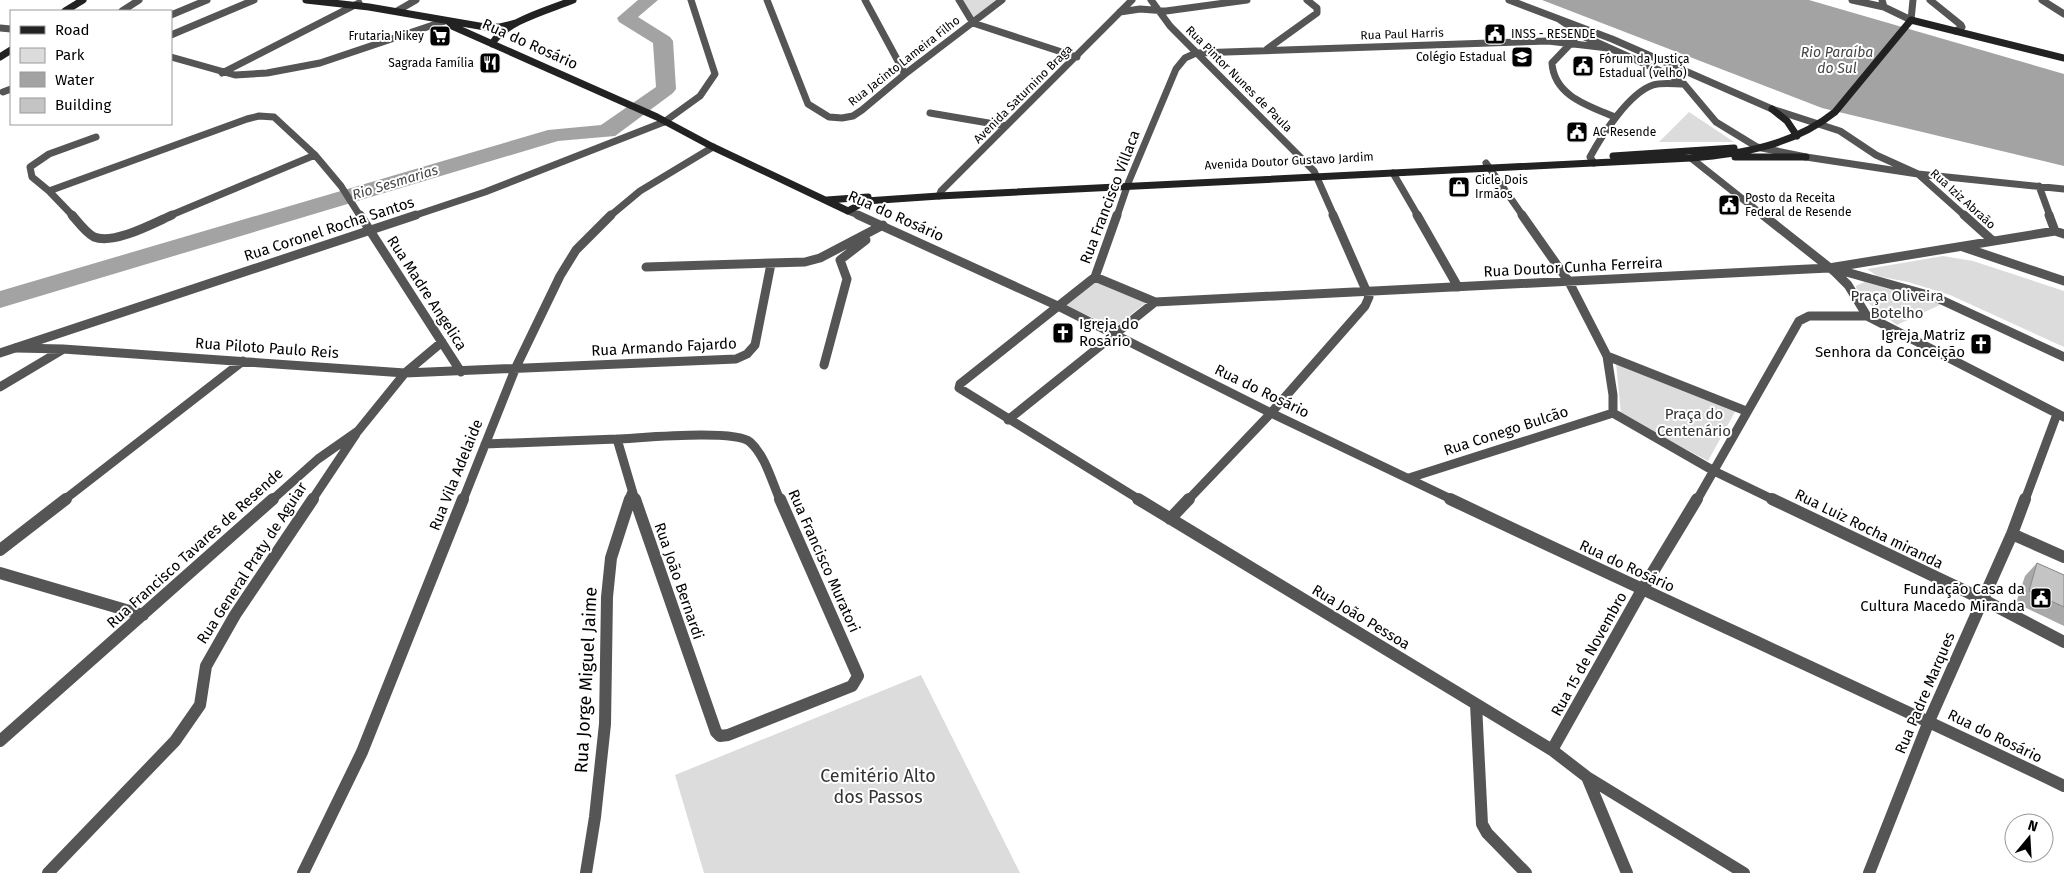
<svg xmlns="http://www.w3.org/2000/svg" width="2064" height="873" viewBox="0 0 2064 873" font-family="'Fira Sans',sans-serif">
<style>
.green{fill:#dcdcdc}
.water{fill:#a3a3a3}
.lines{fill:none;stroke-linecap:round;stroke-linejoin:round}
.river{fill:#a3a3a3;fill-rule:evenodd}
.minor-far2{stroke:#555;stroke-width:7}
.minor-far1{stroke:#555;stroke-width:9}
.minor{stroke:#555;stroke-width:12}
.tertiary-far2{stroke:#555;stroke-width:7}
.tertiary-far1{stroke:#555;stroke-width:9}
.tertiary{stroke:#555;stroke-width:12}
.secondary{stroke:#222;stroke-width:7}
.wall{fill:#a9a9a9}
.building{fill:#c4c4c4;stroke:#898989}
.labels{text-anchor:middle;stroke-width:4;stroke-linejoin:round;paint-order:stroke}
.far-street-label{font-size:12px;fill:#000;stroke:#fff}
.far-poi-label{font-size:12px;fill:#000;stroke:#fff;text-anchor:start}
.far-water-label{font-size:14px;font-style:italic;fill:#444;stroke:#fff}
.street-label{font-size:15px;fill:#000;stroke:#fff}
.park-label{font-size:15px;fill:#333;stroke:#fff}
.poi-label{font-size:15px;fill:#000;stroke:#fff;text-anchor:end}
.near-street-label{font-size:18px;fill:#000;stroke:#fff}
.near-park-label{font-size:18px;fill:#333;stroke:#fff}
</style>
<rect width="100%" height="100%" fill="#fff"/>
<path class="green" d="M962,0H996L973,18Z
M1689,112L1734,142H1659Z
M1943,256L1973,261L2064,291V347L1950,295L1908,282L1877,276L1867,269Z
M1096,278L1148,301L1115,327L1065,306Z
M1865,282L1942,304L1897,325L1875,309L1857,292L1856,286Z
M1616,363L1736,410L1708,461L1621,414Z
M921,675L1020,873H704L675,775Z"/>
<path class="water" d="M1542,0H1809L2064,74V166L1822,108Z"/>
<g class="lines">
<path class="river" d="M638,0H658L638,17L670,37L673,41L676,89L673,93L615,136L558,141L0,308V291L548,130L601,125L656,87L653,43L619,22L617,18Z"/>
<path class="minor-far2" d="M767,0L808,104L829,117L842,118L853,116L862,110L905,74L1002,0
M865,0L905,74
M959,0L973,23L1077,57
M1151,0L1170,26L1314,171L1334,216
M1509,0L1612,39L1772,109L1840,131L1876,155L1918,174L1965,216
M1852,0L1884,7
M1882,0L1884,7L1911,20
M1930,0L1961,25L1962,27L1956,31
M2042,0L2064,14
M122,11L139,0
M397,11L416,0
M1120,12L1140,9L1166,11L1247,0
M171,15L207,0
M1559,19L1585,37L1674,77L1684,84L1716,122L1757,147L1806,157L1918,174L2064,189
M0,28L11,29
M171,35L254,0
M1574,40L1552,63C1554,96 1589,106 1615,117
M1267,49L1317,13V8L1307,0
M171,57L235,75L267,73L320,63L445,21
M222,73L359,3
M3,92L11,89
M930,113L1006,126
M664,122L700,96L715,74L691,0
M1691,158L1764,216
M1486,163L1523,216
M1594,163L1590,157C1602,135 1629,93 1653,85C1662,82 1675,84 1684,84
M1393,173L1418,216
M2039,186L2050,216
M49,191L247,119L259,116L274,117L315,155L341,186L360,216
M939,196L941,191L1132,0
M73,216L49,191L32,177L30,167L49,154L96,137
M169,216L315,155
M610,216L640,191L713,147
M1117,216L1129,181L1176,69L1185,58L1196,53L1548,41L1608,48"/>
<path class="minor-far1" d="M72,215C78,222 86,233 94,237C114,245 154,223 172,215
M360,215L461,372
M1117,215L1095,277L960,384L959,388L1140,500
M1417,215L1458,287
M1522,215L1569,282L1607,356L1613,395V413
M1763,215L1835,272L1848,285L1867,316L2064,417
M1964,215L1993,241
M2049,215L2055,231
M1963,247L2064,281
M646,267L805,262L820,258L883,225
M1832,268L1935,297L2064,357
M1095,277L1155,302L1829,268L2055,231L2064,234
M16,348L63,349L405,373L736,359L747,354L755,345L771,264
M1607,356L1746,411
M824,365L847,279L840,260L866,240
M0,387L62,350
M1613,413L1714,471L1774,500
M1008,420L1155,302
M617,439L635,500
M617,439C642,438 734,429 750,442C765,455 772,482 780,500
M485,444L617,439
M1409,478L1613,413
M64,500L243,361
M272,500L318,459L358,431L405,373L442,342
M312,500L356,434
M463,500L516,367L560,276L576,250L611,215
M629,500L632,491
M1188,500L1271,413L1365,306L1369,297L1333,215
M1697,500L1799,321L1809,316H1867
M2025,500L2057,414"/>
<path class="minor" d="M635,499L716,732L720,736L728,735L852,686L858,676L780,499
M1138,499L1552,750L1587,777L1744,873
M1772,499L1982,599L2064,642
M1170,519L1189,499
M2012,534L2064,557
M0,550L66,499
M0,573L143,615
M1476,704L1482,824L1487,833L1526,873
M0,741L273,499
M1552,750L1642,590L1697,499
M1587,777L1627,873
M48,873L175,741L200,705L206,666L235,615L313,499
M303,873L362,752L463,499
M586,873L595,817L605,724L607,597L611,558L630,499
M1869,873L1929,721L2012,534L2025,499"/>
<path class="tertiary-far2" d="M1911,20L1913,0
M848,211L861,216
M413,216L485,192L664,122"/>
<path class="tertiary-far1" d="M858,215L1058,306L1271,413L1453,500
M0,353L416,215"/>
<path class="tertiary" d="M1450,499C1654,596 1860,688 2064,786"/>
<path class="secondary" d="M306,0L369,7L485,27H500L516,23
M65,11L83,0
M449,22L452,26L657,117L713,147L848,211L866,201L939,196L1691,158C1742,154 1794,145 1835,112L1911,20L2064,58
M492,44C505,21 549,10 573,0
M0,57L11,50
M1772,109L1787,121L1797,136
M1613,156L1734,148
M1735,157H1806
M827,200L868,197"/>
</g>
<path class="wall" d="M2037,563L2064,575V626L2016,603L2025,576Z"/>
<path class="building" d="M2037,563L2064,575V607L2029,591Z"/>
<defs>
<g id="civic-square" transform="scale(1.125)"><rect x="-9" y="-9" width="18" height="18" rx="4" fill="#000" stroke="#fff"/><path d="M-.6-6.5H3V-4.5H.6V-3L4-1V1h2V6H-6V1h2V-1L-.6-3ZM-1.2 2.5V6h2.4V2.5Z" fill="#fff"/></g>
<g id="supermarket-square" transform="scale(1.125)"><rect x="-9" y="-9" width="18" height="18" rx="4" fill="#000" stroke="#fff"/><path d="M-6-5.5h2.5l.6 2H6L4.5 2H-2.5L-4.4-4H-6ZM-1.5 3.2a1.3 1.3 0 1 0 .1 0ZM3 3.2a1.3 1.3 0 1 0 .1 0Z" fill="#fff"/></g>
<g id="school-square" transform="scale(1.125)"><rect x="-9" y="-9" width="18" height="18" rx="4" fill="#000" stroke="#fff"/><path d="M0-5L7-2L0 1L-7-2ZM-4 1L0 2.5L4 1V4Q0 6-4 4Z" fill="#fff"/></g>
<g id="restaurant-square" transform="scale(1.125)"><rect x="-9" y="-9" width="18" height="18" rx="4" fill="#000" stroke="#fff"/><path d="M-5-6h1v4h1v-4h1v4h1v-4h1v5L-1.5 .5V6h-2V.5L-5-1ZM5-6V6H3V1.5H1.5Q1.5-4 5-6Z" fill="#fff"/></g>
<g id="shop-square" transform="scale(1.125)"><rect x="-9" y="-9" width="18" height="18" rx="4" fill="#000" stroke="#fff"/><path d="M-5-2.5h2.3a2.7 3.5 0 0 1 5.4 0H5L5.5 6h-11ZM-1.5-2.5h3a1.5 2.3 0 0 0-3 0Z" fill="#fff"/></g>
<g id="church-square" transform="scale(1.125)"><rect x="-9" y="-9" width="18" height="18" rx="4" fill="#000" stroke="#fff"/><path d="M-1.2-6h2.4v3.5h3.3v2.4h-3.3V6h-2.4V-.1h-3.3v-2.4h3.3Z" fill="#fff"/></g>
</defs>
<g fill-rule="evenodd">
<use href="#civic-square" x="1495" y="34"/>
<use href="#supermarket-square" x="440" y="36"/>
<use href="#school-square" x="1522" y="57"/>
<use href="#restaurant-square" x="490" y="63"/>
<use href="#civic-square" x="1583" y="66"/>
<use href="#civic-square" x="1577" y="132"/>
<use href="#shop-square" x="1459" y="187"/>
<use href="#civic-square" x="1729" y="205"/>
<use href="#church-square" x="1063" y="333"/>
<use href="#church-square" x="1981" y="344"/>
<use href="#civic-square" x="2041" y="598"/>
</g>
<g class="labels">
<g class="far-street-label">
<text transform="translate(1402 34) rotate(-2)" y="4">Rua Paul Harris</text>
<text transform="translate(904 61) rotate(-38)" y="4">Rua Jacinto Lameira Filho</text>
<text transform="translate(1239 79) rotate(45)" y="4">Rua Pintor Nunes de Paula</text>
<text transform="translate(1023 94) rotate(-45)" y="4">Avenida Saturnino Braga</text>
<text transform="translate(1289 161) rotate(-3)" y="4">Avenida Doutor Gustavo Jardim</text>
<text transform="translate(1963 199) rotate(42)" y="4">Rua Iziz Abraão</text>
</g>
<g class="far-poi-label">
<text x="1511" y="38">INSS - RESENDE</text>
<text x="424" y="40" text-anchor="end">Frutaria Nikey</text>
<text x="1506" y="61" text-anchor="end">Colégio Estadual</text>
<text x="1599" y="63">Fórum da Justiça<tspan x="1599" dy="14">Estadual (velho)</tspan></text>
<text x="474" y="67" text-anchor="end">Sagrada Família</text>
<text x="1593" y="136">AC Resende</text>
<text x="1475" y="184">Cicle Dois<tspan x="1475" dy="14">Irmãos</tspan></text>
<text x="1745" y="202">Posto da Receita<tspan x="1745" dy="14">Federal de Resende</tspan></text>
</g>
<g class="far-water-label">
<text x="1837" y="57">Rio Paraíba<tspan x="1837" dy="16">do Sul</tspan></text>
<text transform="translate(395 182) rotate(-17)" y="5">Rio Sesmarias</text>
</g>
<g class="street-label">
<text transform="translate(530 44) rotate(24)" y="5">Rua do Rosário</text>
<text transform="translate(1110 197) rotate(-69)" y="5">Rua Francisco Villaca</text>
<text transform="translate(896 216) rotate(24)" y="5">Rua do Rosário</text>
<text transform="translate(329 229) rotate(-18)" y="5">Rua Coronel Rocha Santos</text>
<text transform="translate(1573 267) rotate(-3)" y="5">Rua Doutor Cunha Ferreira</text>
<text transform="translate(427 293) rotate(57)" y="5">Rua Madre Angelica</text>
<text transform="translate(664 347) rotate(-3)" y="5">Rua Armando Fajardo</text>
<text transform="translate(267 348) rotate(4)" y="5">Rua Piloto Paulo Reis</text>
<text transform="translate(1262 391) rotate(26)" y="5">Rua do Rosário</text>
<text transform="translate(1506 431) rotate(-18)" y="5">Rua Conego Bulcão</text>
<text transform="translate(456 475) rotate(-68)" y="5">Rua Vila Adelaide</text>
<text transform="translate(1869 529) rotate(26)" y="5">Rua Luiz Rocha miranda</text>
<text transform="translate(195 548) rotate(-42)" y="5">Rua Francisco Tavares de Resende</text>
<text transform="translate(824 561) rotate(66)" y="5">Rua Francisco Muratori</text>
<text transform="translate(252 563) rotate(-57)" y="5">Rua General Praty de Aguiar</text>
<text transform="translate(1627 566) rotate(25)" y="5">Rua do Rosário</text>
<text transform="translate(679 581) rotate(71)" y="5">Rua João Bernardi</text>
<text transform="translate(1361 617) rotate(31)" y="5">Rua João Pessoa</text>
<text transform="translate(1589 654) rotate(-61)" y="5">Rua 15 de Novembro</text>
<text transform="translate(1925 693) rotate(-67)" y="5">Rua Padre Marques</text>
<text transform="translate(1995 736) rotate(26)" y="5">Rua do Rosário</text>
</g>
<g class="park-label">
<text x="1897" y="301">Praça Oliveira<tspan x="1897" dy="17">Botelho</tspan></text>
<text x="1694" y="419">Praça do<tspan x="1694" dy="17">Centenário</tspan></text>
</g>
<g class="poi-label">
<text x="1079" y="329" text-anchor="start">Igreja do<tspan x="1079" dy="17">Rosário</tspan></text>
<text x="1965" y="340">Igreja Matriz<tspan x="1965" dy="17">Senhora da Conceição</tspan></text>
<text x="2025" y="594">Fundação Casa da<tspan x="2025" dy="17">Cultura Macedo Miranda</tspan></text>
</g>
<g class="near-street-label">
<text transform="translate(586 680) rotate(-87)" y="6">Rua Jorge Miguel Jaime</text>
</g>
<g class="near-park-label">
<text x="878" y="782">Cemitério Alto<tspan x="878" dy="21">dos Passos</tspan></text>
</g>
</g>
<rect x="10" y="10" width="162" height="115" fill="#ffffff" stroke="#999999"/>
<rect x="20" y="26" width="25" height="8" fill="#222222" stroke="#999999"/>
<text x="55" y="35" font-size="15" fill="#000000">Road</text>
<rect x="20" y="48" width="25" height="15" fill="#dcdcdc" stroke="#999999"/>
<text x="55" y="60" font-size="15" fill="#000000">Park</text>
<rect x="20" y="72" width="25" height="15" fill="#a3a3a3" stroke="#999999"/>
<text x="55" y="85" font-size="15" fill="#000000">Water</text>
<rect x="20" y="98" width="25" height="15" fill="#c4c4c4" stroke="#999999"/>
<text x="55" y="110" font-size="15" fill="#000000">Building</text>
<g transform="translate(2029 838) rotate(18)"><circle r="24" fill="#ffffff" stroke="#999999"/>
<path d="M0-4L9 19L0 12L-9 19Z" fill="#000000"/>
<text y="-8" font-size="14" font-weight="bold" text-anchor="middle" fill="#000000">N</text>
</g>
</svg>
